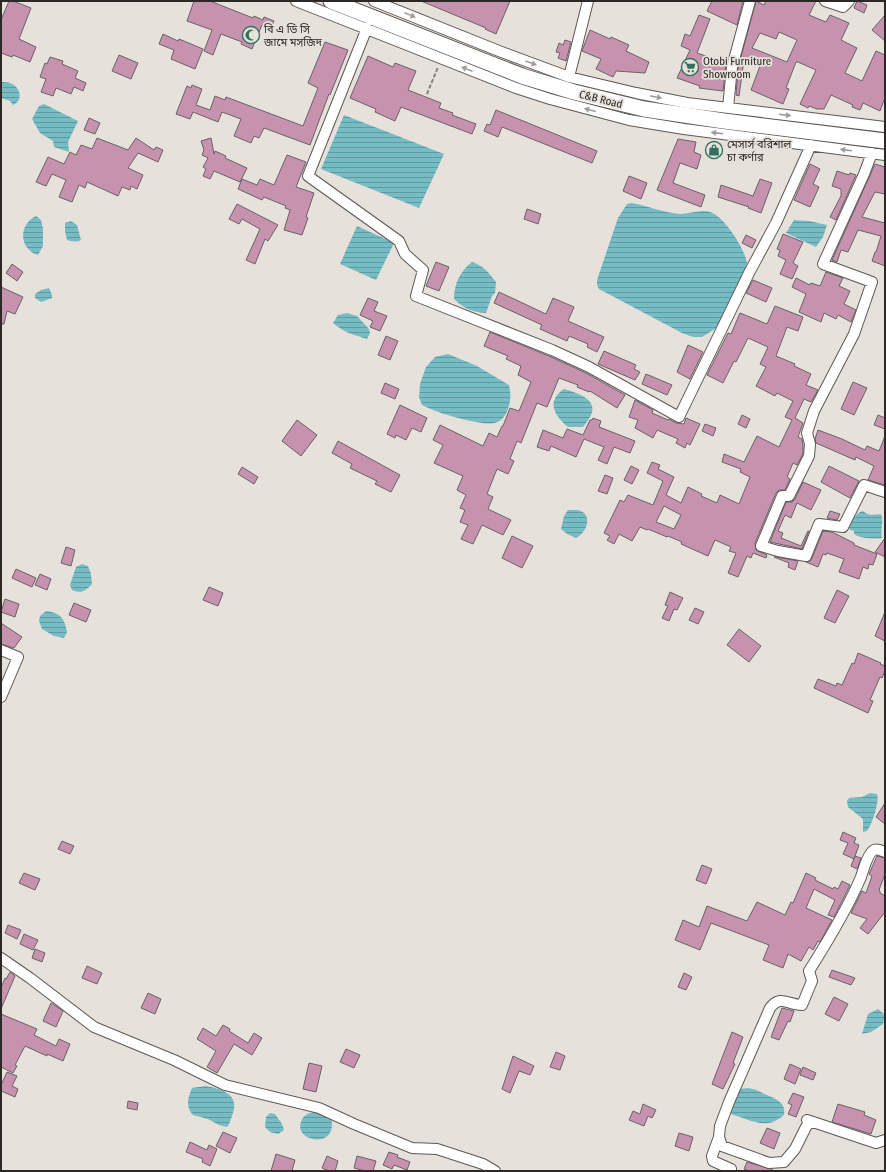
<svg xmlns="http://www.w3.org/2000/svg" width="886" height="1172" viewBox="0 0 886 1172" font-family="'Fira Sans Condensed','Noto Sans Bengali',sans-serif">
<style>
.water{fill:url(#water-rules)}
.building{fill:#c692ae;stroke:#696266;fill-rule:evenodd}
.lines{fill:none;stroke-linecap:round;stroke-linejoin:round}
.minor-casing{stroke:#5d5853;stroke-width:12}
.highway-casing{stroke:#5d5853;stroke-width:17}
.path{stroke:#86817d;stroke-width:2;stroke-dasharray:4 2;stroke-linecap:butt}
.minor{stroke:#fff;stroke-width:10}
.highway{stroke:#fff;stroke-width:15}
.oneway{fill:#a09e9d}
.labels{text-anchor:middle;stroke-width:3.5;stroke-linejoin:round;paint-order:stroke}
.poi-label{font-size:11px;fill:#2b2826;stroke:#e7e1db;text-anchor:start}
.street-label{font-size:11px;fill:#2b2826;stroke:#e7e1db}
</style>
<defs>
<pattern id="water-rules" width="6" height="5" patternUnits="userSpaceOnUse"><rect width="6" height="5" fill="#75bcc5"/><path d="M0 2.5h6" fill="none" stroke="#6099a0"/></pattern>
</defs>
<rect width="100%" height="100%" fill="#e7e1db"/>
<path class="water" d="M1,82C4,82 9,82 12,84C21,88 23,101 13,105L10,101L1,98Z
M44,104L78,121L68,142L69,152L54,147L53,141L40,133L32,119L39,106Z
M344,115L444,154L419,208L321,169Z
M632,203C648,206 664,213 680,214C690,214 701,209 710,212C724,216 745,249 747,263C747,266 746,269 746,272L718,327L702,337H693L682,333L599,289L597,285V280L618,218L627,204Z
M36,216L41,220L43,229V246L38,255C19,249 18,225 36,216Z
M794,220L809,221L827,225L823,237L816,247L786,233Z
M71,221L77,225L81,240C76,243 71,241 67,240L65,231V223Z
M357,226L394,243L376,280L340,264Z
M472,262C484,266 488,272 496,282L495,293L492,296L486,313C471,312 465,309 454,299C454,284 460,271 472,262Z
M49,288L52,295V298L41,302L35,298V294L41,290Z
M347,313L357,316L369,329L370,333L367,339C354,335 343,332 333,323L338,315Z
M448,354L477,366L509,385C511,395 511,399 508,409C501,430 483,423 466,420C450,416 436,412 422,405L419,397L420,384L426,367L435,357Z
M564,389C574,392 596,398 592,412C591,417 586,423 583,427H568C554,416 546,401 564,389Z
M568,510C574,510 580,509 584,513C592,521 584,534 576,538L567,534L561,529L564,516Z
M863,511C868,516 874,515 881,514C884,523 880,529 882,538C873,539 862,539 854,534V531L850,530L847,523C857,519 853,514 863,511Z
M82,564L88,566L91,574L92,584C86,591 81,594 72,590L70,585L76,567Z
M46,611C60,612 65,619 67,632L64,638L54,636L42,629L39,621L40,616Z
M870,793L877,794C880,800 872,825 867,831L863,832V819L848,807L847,801L849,798L862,797Z
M878,1009L885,1015L883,1024L871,1032L862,1034L868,1014Z
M206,1086C215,1088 232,1091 234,1103C235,1107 233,1112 232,1116C230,1120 230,1124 227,1127L219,1125L208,1119L193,1115C185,1106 188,1098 192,1088Z
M748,1088C756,1089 760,1092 767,1095C777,1100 786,1102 784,1115C780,1118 775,1122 769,1123C757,1125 742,1117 731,1114L732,1102L739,1089Z
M315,1112L326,1114L331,1117C339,1151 293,1141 301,1122C303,1115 308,1113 315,1112Z
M270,1113L275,1114L282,1124L284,1130L278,1134L270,1132L265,1127L266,1117Z"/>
<path class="building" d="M9,1H13L31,8L19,39L36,47L30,62L13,55L12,57L1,53V20Z
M194,1H210L253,18L254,16L263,20L264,17L274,21L271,28L262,25L252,49L241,44L242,42L221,34L213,55L204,51L212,30L187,21Z
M421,1H510L496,34L485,29L486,28Z
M712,1H743L737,25L707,11Z
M756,1L764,5L766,1H816L809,15L826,22L830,15L849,23L841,40L857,48L845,73L862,81L876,51L885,55V98L880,111L863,103L860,110L852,107L853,105L831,95L824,109H817L809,106L808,108L800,104L816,70L798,62H796L786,88L789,89L783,104L751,90L760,66L744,60L739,96L736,95L738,68ZM779,32L797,40L787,62L752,48L760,33L776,39Z
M857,1L867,5L864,13L854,8Z
M699,15L710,19L697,53L726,63L723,91L699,88L700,86L677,78L690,50L681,46L685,34L690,36Z
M885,15V41L872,30Z
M590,30L610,39L611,37L629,45L626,51L649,62L645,73L616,71L613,77L596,69L601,59L582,51Z
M163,34L178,41L179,39L203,49L195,69L171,59L174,50L159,44Z
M565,40L571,42L566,61L558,58L560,53L556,52L559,43L563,45Z
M325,42L348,50L330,95L329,94L310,145L264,128L259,138L254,136L251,143L234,136L241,119L222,112L218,122L193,112L190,119L176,114L187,86L191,88L192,85L202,89L196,105L210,110L215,96L225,100L226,97L303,126L318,88L308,83Z
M119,55L138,63L131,79L112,71Z
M368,56L393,67L395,63L416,71L408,90L441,103L439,108L453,113L452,115L476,124L472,134L401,107L395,121L375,112L376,109L350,98Z
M50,57L63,61L62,64L78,71L75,78L86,83L83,91L74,87L71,94L56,88L53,96L41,92L46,79L40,77L45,63L47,64Z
M496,110L597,151L592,163L502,127L498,137L484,131L487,124L490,125Z
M89,118L100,123L95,134L84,130Z
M97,138L128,150L136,138L154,150L156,147L163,150L158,162L138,153L128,168L143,175L137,189L131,186L130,190L122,187L118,196L87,182L85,188L79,185L72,202L59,197L66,180L52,174L46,186L36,182L48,157L64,164L70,152L76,155L81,145L92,149Z
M211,138L214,154L215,151L226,156L225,158L247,168L240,182L214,171L210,179L203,176L206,169L203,167L208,158L202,155L204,150L201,141Z
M678,139L696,142L694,152L701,155L697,169L680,163L673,183L705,195L701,207L657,190Z
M287,155L306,162L296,187L314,193L306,217L308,218L302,235L284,230L290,210L285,208L286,206L264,197L262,200L238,189L242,179L257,185L260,179L274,185Z
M810,164L820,169L813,184L819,187L810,207L794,200Z
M875,164L885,167V194L875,192L862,217L885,223V266L872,261L875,252H876L881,236L858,230L848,252L841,250L837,262L832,260Z
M837,171L849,175L850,173L856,175L836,220L830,217L841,196V189L832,186Z
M629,176L647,183L641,199L623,191Z
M760,179L772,183L761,213L748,208L749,207L718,197L721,185L753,196Z
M237,204L278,225L268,241L265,239L255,264L246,260L260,229L242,219L239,224L229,219Z
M527,209L541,214L538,224L524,219Z
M783,234L803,242L793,263L798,266L792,279L780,274L786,260L778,256L780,250L777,249Z
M746,235L756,240L752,248L742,243Z
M436,262L449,267L439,291L426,286Z
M12,264L23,272L17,281L6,273Z
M826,272L843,278L839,286L850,291L844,304L856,310L851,322L838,315L836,319L824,313L821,322L799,312L806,294L792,287L796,278L810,285L811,283L820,286Z
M753,280L772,288L766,302L746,293Z
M1,287L23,297L15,314L7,311L4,324H1Z
M499,292L546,314L553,298L574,307L568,321L604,337L597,352L587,347L588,344L569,336L567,341L540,329L542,325L494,303Z
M368,298L378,302L374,311L387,316L380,331L370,327L373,321L360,315Z
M775,306L803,317L798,331L787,327L776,356L795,364L794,366L811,374L806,385L818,390L811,402L804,399L795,418L803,423L798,437L802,439L803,445V454L797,465L793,463L787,477L790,479L785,490H779L776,493L755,543L756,550L767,555L766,558L753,553L751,558L747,556L738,577L728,573L736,553L729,551L731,547L715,540L708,556L681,544L682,542L668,536L667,537L648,529L647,530L640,527L632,541L619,534L614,544L607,540L610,536L604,533L620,500L624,502L628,495L653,505L663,481L647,473L652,462L660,465L658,469L674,477L666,495L681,503L688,487L702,494L701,496L717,503L720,495L739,504L750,477L740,472L741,469L722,462L724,454L744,462L757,436L779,447L792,420L785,417L793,401L777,393L775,396L756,386L766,367L760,364L768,347L748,338L736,362L734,361L723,383L707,375L728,333L731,334L740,313L767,324ZM664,506L681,515L674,529L656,522Z
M490,332L549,356L586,373L625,395L617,408L590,391L589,392L577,387L578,385L559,378L547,407L537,403L521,443L517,441L510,459L514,461L508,474L497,469L487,494L493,497L488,509L511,520L503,535L482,525L473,544L461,539L468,525L460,522L465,510L460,508L466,495L457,490L463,476L434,463L443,445L433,440L440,425L483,446L489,433L497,437L502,426H503L510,408L519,411L531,382L518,375L521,366L506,359L508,356L484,346Z
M386,336L398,341L390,360L378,355Z
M688,345L703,352L690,379L677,372Z
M604,351L636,365L634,369L640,372L635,380L598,364Z
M646,374L672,385L667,395L642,384Z
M853,382L867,388L854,415L841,409Z
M385,383L399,389L395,399L381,393Z
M635,400L653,410L652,413L668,420L669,419L676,423L684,424L686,418L700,424L690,445L687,443L685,448L676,443L678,439L657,430L653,438L635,428L638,420L629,417Z
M400,405L427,418L421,432L412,428L406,440L396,435L395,438L387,434Z
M742,415L750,419L746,428L738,424Z
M878,415L885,418V429L874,425Z
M593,418L601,421L599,427L635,441L630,453L614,447L607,464L598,460L604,447L584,439L576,457L551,446L549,451L537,447L543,430L563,438L567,429L583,435L590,420H592Z
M297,420L317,435L301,456L282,441Z
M705,424L716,428L713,436L702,431Z
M818,430L842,439L865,450L867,446L879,451L885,436V485L868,480L874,466L856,457L855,460L816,443L815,439Z
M338,441L400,475L391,492L375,484L377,481L350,468L352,464L332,453Z
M631,466L639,470L632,484L624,480Z
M829,466L859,481L850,498L821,482Z
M242,467L258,477L254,484L238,474Z
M605,475L613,478L607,494L598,491Z
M803,482L821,490L811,510L797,503L791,518L785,515L778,531L783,533L781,538L801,546L808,531H809L802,549L770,542L786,502H792L795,499Z
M830,511L840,514L837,520L827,518Z
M823,531L832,532L854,543V545L877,554L873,565L869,564L868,569L863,567L859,579L839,572L844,559L827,553L826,555L823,554L818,567L806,562L810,561L812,558Z
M512,536L533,546L522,568L502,558Z
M885,538V557L875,552Z
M66,547L75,550L71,566L61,563Z
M774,557H777L798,561L795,570L788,567L789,563Z
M16,569L36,578L32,587L12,578Z
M40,574L51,579L47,590L35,585Z
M209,587L223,593L218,606L203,600Z
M837,590L849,596L835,623L824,618Z
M670,592L683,598L677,610L674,609L669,621L662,618L668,606L665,605Z
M5,599L19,604L15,617L1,612Z
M74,603L91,610L86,622L69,615Z
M695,608L704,612L698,624L689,620Z
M885,612V641L875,636Z
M1,623L22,637L14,648L1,644Z
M739,629L761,646L749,662L727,645Z
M858,653L881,663L880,664L885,666V671L882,678L880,677L870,700L873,701L868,713L814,688L818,679L836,686L837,683L842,685L852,663L854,664Z
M885,803V824L876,817Z
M843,832L856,838L854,843L859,845L854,859L843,854L848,843L840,840Z
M62,841L74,846L70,854L58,849Z
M855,856L861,858L857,869L851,866Z
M877,856L885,858V874L879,890L880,891V893L885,896V912L868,934L860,928L867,919L851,913L862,891L866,893L872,876L869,874Z
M702,865L712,869L706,884L696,880Z
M24,873L40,879L35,890L19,883Z
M806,873L816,878L815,880L833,889L834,887L838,889L842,881L850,885L834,917L828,915L835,900L814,889L806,908L832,920L820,942L818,941L813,950L809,947L801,961L788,954L783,968L763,960L769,945L711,923L700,950L675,940L683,920L699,927L707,906L747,921L757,902L785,915L791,902L793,903Z
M8,925L21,930L17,939L5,933Z
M24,934L38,940L33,950L20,944Z
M35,949L45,953L42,962L32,958Z
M87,966L102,973L97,984L82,978Z
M832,970L855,978L851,985L829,977Z
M10,972L15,976L1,1009V988L5,978L6,979Z
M684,973L692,977L686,990L678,987Z
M148,993L161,999L155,1014L141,1008Z
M834,997L848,1004L839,1021L825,1014Z
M51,1003L63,1011L56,1027L43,1021Z
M782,1008L794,1011L790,1022L788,1021L779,1040L771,1037Z
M1,1014L37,1029L34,1035L56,1046L59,1039L70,1044L63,1061L47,1054V1056L25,1046L15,1065L17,1066L13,1073L1,1067Z
M223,1025L230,1029L229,1031L248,1043L254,1033L262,1038L252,1055L234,1044L217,1073L207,1067L216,1051L197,1039L203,1028L216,1036Z
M732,1032L743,1037L733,1063L735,1064L723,1089L712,1084Z
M346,1049L360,1055L354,1068L340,1062Z
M556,1052L565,1056L560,1070L550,1067Z
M513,1056L534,1066L530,1075L519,1071L510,1093L502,1089Z
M309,1063L322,1066L316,1092L303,1089Z
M790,1064L801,1069L795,1084L784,1079Z
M803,1067L816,1073L813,1080L800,1075Z
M7,1072L17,1076L12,1086L18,1089L15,1097L1,1091V1085Z
M793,1093L804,1097L796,1117L788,1114L792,1105L788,1103Z
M128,1101L138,1103L137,1110L127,1108Z
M643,1104L656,1110L652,1118L648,1116L644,1126L629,1120L633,1111L640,1114Z
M838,1104L865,1112L864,1115L876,1120L871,1134L832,1122Z
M767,1128L780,1133L774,1149L760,1143Z
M223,1132L237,1138L230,1153L216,1146Z
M679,1133L693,1137L689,1151L675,1146Z
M190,1142L207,1150L209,1145L217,1149L210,1166L202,1162L203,1159L186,1152Z
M389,1152L398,1155L397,1157L410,1162L407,1170L394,1165L392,1169L383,1165Z
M276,1154L295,1160L292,1171H271Z
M327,1156L338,1161L335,1171H329L322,1168Z
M357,1156L376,1161L373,1171H365L354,1168Z
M747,1162L771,1169L774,1171H749L744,1169Z"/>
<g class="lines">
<g class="minor-casing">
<path id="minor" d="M296,1L516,88L550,99L629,120L684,129L885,155
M374,1L499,51L569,77L636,93L687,103L885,127
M825,1L843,7L849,1
M367,28L308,176L399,241L405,254L423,270L416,296L552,350L589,367L679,417L750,271L776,223L811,145
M569,77L588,1
M728,108L732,67L750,1
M872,153L864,174L823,264L872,282L854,334L814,411L807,433L810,444L809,456L789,496H782L761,546L778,551L806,556L819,524L843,527L864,485L885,492
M1,650L18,657L1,697
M1,958L30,978L94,1027L174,1060L225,1085L319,1108L354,1124L412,1148L437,1149L483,1164L495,1171
M807,1120L810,1122L806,1127L795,1149L784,1162L769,1163L722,1146L719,1137L720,1126L729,1102L770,1008C781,994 787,1005 802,1005L812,981L809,971C828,941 847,910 861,877C863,871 868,853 874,850C877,848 882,851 885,852
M807,1120L876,1143L885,1140
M719,1137L712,1156L713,1161L731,1169V1171"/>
</g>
<g class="highway-casing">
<path id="highway" d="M331,1L522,76L574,92L644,109L724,121L885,141"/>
</g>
<path class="path" d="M427,94L438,67"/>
<use href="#minor" class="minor"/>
<use href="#highway" class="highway"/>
</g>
<defs><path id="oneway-solid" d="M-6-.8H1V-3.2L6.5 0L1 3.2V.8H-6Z"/></defs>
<g class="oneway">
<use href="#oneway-solid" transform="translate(410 15) rotate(22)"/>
<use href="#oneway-solid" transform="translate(531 63) rotate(20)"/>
<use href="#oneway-solid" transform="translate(467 69) rotate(-159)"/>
<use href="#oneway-solid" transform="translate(656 97) rotate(11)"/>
<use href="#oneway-solid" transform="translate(590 110) rotate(-165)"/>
<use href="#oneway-solid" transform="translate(785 115) rotate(7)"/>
<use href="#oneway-solid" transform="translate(717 133) rotate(-173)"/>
<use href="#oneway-solid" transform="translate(846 150) rotate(-173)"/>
</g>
<defs>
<g id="mosque-ring" transform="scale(0.9)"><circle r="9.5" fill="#e7e1db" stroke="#31705e" stroke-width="1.5"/><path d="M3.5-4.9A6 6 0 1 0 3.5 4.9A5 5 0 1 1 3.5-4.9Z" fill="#31705e"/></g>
<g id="supermarket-ring" transform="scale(0.9)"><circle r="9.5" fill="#e7e1db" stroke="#31705e" stroke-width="1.5"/><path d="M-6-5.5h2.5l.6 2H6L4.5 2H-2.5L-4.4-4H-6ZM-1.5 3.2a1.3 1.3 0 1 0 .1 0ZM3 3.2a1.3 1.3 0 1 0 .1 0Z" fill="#31705e"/></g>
<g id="shop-ring" transform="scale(0.9)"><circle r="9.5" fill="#e7e1db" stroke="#31705e" stroke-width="1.5"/><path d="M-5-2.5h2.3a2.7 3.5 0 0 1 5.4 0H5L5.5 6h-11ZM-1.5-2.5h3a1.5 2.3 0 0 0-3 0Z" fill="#31705e"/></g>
</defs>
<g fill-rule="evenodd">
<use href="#mosque-ring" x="251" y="35"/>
<use href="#supermarket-ring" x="690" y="67"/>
<use href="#shop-ring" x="714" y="150"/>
</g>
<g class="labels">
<g class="poi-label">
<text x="264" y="33">বি এ ডি সি<tspan x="264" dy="13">জামে মসজিদ</tspan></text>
<text x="703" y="65">Otobi Furniture<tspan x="703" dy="13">Showroom</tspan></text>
<text x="727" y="148">মেসার্স বরিশাল<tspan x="727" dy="13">চা কর্ণার</tspan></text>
</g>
<g class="street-label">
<text transform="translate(601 99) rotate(14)" y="4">C&amp;B Road</text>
</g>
</g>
<rect width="886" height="1172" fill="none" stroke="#2b2826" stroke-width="4"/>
</svg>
